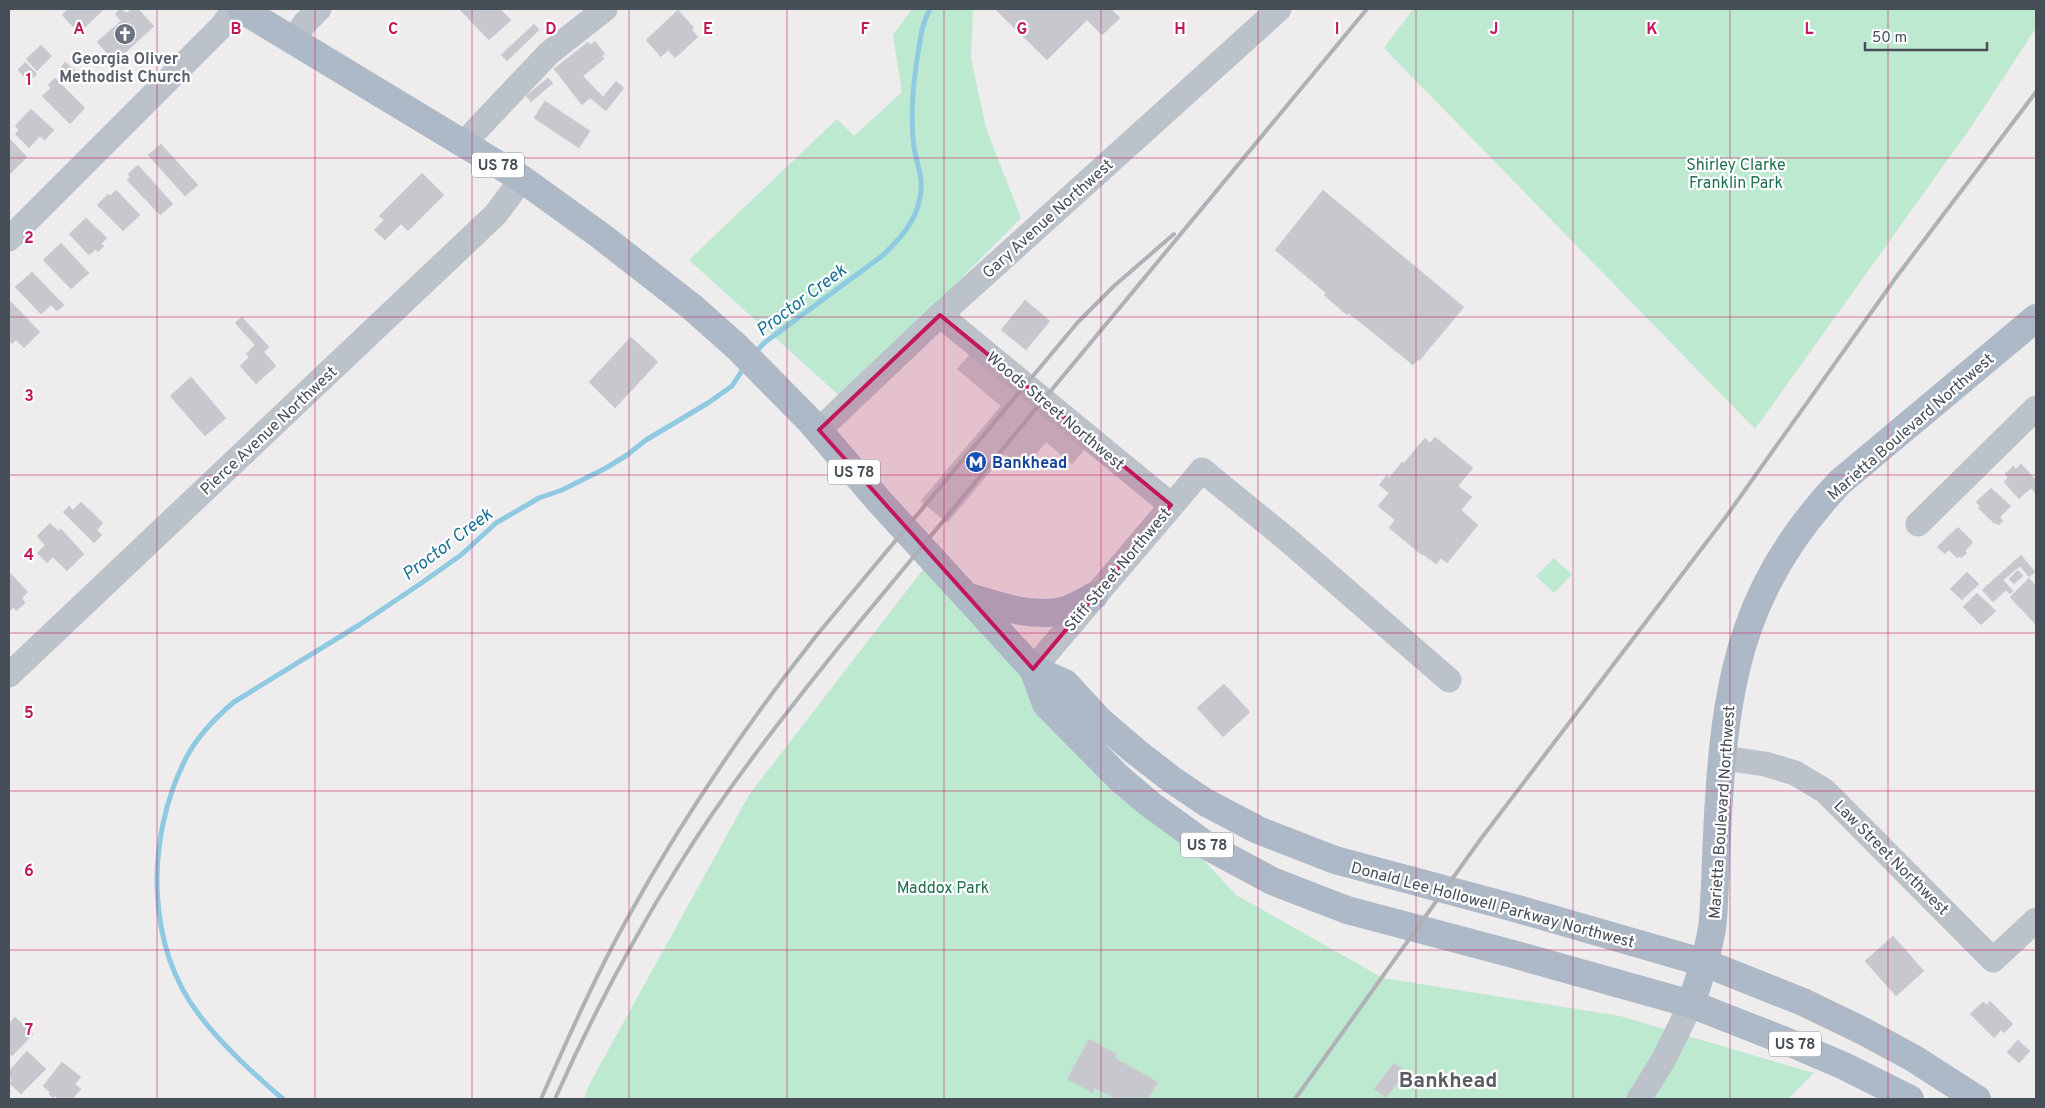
<svg xmlns="http://www.w3.org/2000/svg" width="2045" height="1108" viewBox="0 0 2045 1108" font-family="Overpass,sans-serif">
<style>
.green{fill:#bde9d1}
.lines{fill:none;stroke-linecap:round;stroke-linejoin:round}
.stream{stroke:#8fcae2;stroke-width:5}
.building{fill:#c7c8ce;stroke:#d0d2d7}
.minor{stroke:#bbc2ca;stroke-width:25}
.major{stroke:#aeb9c8;stroke-width:28}
.rail{stroke:#afb1b6;stroke-width:4}
.marked{fill:#c2185b;fill-opacity:0.2;stroke:#c2185b;stroke-width:4;stroke-linejoin:round}
.grid{fill:none;stroke:#c2185b;stroke-width:1;stroke-opacity:0.55}
.labels{text-anchor:middle;stroke-width:4.5;stroke-linejoin:round;paint-order:stroke}
.shield{fill:#fff;stroke:#7e8389;stroke-width:1}
.shield-label{font-size:15px;font-weight:bold;fill:#464e57}
.worship-label{font-size:16px;font-weight:bold;fill:#5b616d;stroke:#fff}
.park-label{font-size:16px;fill:#1f704e;stroke:#fff}
.street-label{font-size:16px;fill:#464e57;stroke:#fff}
.transit-label{font-size:16px;font-weight:bold;fill:#164399;stroke:#fff;text-anchor:start}
.water-label{font-size:18px;font-style:italic;fill:#1a7396;stroke:#fff}
.district-label{font-size:21px;font-weight:bold;fill:#595c60;stroke:#fff}
.grid-label{font-size:16px;text-anchor:middle;font-weight:bold;fill:#c2185b;stroke:#fff;stroke-width:4.5;stroke-linejoin:round;paint-order:stroke}
</style>
<rect width="100%" height="100%" fill="#eeecec"/>
<path class="green" d="M912,9H975L973,11L971,58L986,128L1021,218L842,398L689,260L837,119L854,136L902,92L893,35Z
M1413,9H2036V28L1971,127L1755,429L1384,48Z
M1554,558L1572,575L1554,593L1536,576Z
M928,563L1236,895L1383,978L1620,1016L1814,1073L1788,1099H584L589,1085L749,795Z"/>
<g class="lines">
<path class="stream" d="M755,353L764,343L882,256C900,239 916,222 920,197C924,179 917,164 914,148C910,115 913,85 918,53C921,35 922,24 930,9
M283,1099C254,1074 224,1047 200,1016C145,945 146,838 185,760C196,738 215,718 234,702L359,625L420,584L461,555L496,523L539,498L562,490L606,468L627,455L646,440L708,403L732,386L745,366"/>
</g>
<path class="building" d="M68,9H104L79,33L62,15Z
M120,9L127,13L131,9H138L154,26L115,62L97,42L121,21L115,14Z
M459,9H500L511,20L489,40Z
M995,9H1111L1120,18L1102,35L1087,20L1047,60Z
M678,10L694,28L692,30L698,37L675,58L668,50L661,57L646,40Z
M534,24L539,30L507,61L501,55Z
M595,41L605,54L602,56L604,59L583,76L603,97L616,81L624,88L606,111L590,98L582,105L554,69L588,42L590,45Z
M41,45L52,56L37,71L26,59Z
M25,62L37,74L29,82L18,70Z
M65,62L77,72L73,77L61,68Z
M55,78L85,108L70,124L42,96L51,88L48,85Z
M548,78L553,83L531,102L526,96Z
M545,101L590,131L579,148L534,118Z
M31,109L54,130L45,140L40,136L29,148L15,134L19,130L15,126Z
M9,138L27,157L10,174L9,173Z
M161,144L198,185L185,196L148,155Z
M138,165L173,204L160,215L127,180L130,177L128,174Z
M422,173L444,195L408,231L401,224L385,240L374,230L384,220L379,216Z
M116,190L140,215L123,231L97,205L108,194L110,196Z
M1323,190L1464,307L1419,361L1418,359L1413,365L1360,322L1348,313L1347,315L1324,295L1326,293L1275,250Z
M86,218L107,238L101,244L104,246L98,252L96,249L89,255L69,234Z
M61,243L89,273L71,289L43,260Z
M32,272L64,305L57,311L51,305L41,314L15,287Z
M1025,300L1050,321L1026,350L1001,330Z
M10,301L40,332L24,348L16,340L12,344L9,340V303Z
M242,317L269,347L264,352L276,366L256,384L240,366L249,357L246,354L255,345L235,323Z
M631,337L658,362L615,408L589,382Z
M971,353L1085,449L1072,464L1046,442L1023,469L1005,454L947,523L921,501L1001,406L957,369Z
M191,377L226,418L205,436L170,396Z
M1435,437L1473,468L1458,486L1472,497L1461,510L1478,525L1447,563L1441,558L1436,564L1423,554L1422,555L1389,528L1395,520L1378,506L1389,493L1379,485L1387,475L1389,478L1402,462L1404,463L1425,438L1430,443Z
M2021,464L2036,480V494L2031,488L2019,499L2004,482L2008,478L2005,474L2013,466L2016,469Z
M1991,488L2011,506L2000,517L2003,521L1999,525L1996,523L1995,524L1978,508L1980,506L1976,502Z
M81,502L103,523L97,530L102,535L94,543L63,512L69,506L73,510Z
M50,523L58,531L61,529L84,554L67,571L53,557L47,563L37,553L45,545L37,536Z
M1958,527L1973,542L1965,551L1967,553L1961,558L1959,556L1957,558L1949,550L1945,554L1937,547Z
M2021,555L2035,572L2029,577L2020,566L2003,580L2013,591L2010,594L2006,590L1993,602L1982,590Z
M2018,570L2023,576L2014,584L2009,579Z
M9,572L28,592L22,598L25,603L16,611L14,607L10,611L9,609Z
M1967,572L1979,584L1962,600L1950,589Z
M2029,578L2036,586V625L2010,597Z
M1977,593L1996,611L1981,625L1963,607Z
M1224,684L1250,712L1223,737L1197,708Z
M1893,936L1924,971L1896,996L1865,961Z
M1990,1001L2013,1024L2004,1033L2001,1030L1994,1038L1970,1014L1983,1002L1987,1005Z
M15,1017L33,1034L12,1056L9,1053V1024Z
M1089,1039L1117,1054L1115,1058L1158,1082L1148,1099H1116L1095,1088L1093,1093L1067,1079Z
M2018,1040L2030,1051L2019,1063L2007,1052Z
M27,1051L46,1069L21,1094L9,1083L12,1080L9,1077V1071Z
M62,1062L81,1077L75,1084L81,1089L72,1099H59L55,1096L53,1098L49,1094L50,1092L43,1086Z
M1394,1063L1406,1072L1386,1098L1374,1089Z"/>
<g class="lines">
<path class="minor" d="M293,40L305,23L319,9
M463,144L549,53L605,9
M9,239L223,25L234,9
M940,315L1171,505
M819,430L940,315L1279,9
M1918,524L2036,408
M1033,669L1202,470L1289,541L1449,680
M9,675L496,214L522,179
M1723,758L1765,764L1795,773L1825,791L1993,960L2036,920
M1639,1099L1664,1059L1691,1004"/>
<path class="major" d="M241,9L522,179L601,236L692,307L737,347L811,422L879,501L1033,669L1046,704L1119,778L1151,805L1209,847L1272,881L1347,910L1513,954L1691,1004L1788,1042L1844,1066L1910,1099
M969,597C1000,606 1033,619 1066,610C1075,607 1085,601 1094,596
M1033,669L1065,683L1100,721L1135,751L1171,779L1205,802L1258,830L1335,860L1518,909L1705,963L1803,1002L1863,1031L1913,1058L1977,1099
M1691,1004C1699,979 1708,954 1712,928C1714,914 1714,900 1715,886C1716,857 1717,828 1719,799C1727,669 1748,579 1840,482L2036,318"/>
<path class="rail" d="M541,1099C568,1038 595,977 627,919C682,819 746,725 816,636L1078,322L1114,286L1174,234
M555,1099C591,1018 632,940 679,865C726,789 782,718 838,648L1367,9
M1295,1099L1480,840L1728,514L1897,276L2036,92"/>
</g>
<path class="marked" d="M940,315L1171,505L1033,669L819,430Z"/>
<path class="grid" d="M157,9V1099M315,9V1099M472,9V1099M629,9V1099M787,9V1099M944,9V1099M1101,9V1099M1258,9V1099M1416,9V1099M1573,9V1099M1730,9V1099M1888,9V1099M9,158H2036M9,317H2036M9,475H2036M9,633H2036M9,791H2036M9,950H2036"/>
<defs>
<g id="church-disc" transform="scale(1.125)"><circle r="9.5" fill="#6b7280" stroke="#fff"/><path d="M-1.2-6h2.4v3.5h3.3v2.4h-3.3V6h-2.4V-.1h-3.3v-2.4h3.3Z" fill="#fff"/></g>
<g id="metro-disc" transform="scale(1.125)"><circle r="9.5" fill="#1a4fb4" stroke="#fff"/><path d="M-5.5 5V-5H-3L0 0L3-5H5.5V5H3V-.5L0 4L-3-.5V5Z" fill="#fff"/></g>
</defs>
<g fill-rule="evenodd">
<use href="#church-disc" x="125" y="34"/>
<use href="#metro-disc" x="976" y="462"/>
</g>
<g class="labels">
<g class="shield">
<rect x="472" y="152.5" width="52" height="25" rx="4"/>
<rect x="828" y="459.5" width="52" height="25" rx="4"/>
<rect x="1181" y="832.5" width="52" height="25" rx="4"/>
<rect x="1769" y="1031.5" width="52" height="25" rx="4"/>
</g>
<g class="shield-label">
<text x="498" y="170">US 78</text>
<text x="854" y="477">US 78</text>
<text x="1207" y="850">US 78</text>
<text x="1795" y="1049">US 78</text>
</g>
<g class="worship-label">
<text x="125" y="64">Georgia Oliver<tspan x="125" dy="18">Methodist Church</tspan></text>
</g>
<g class="park-label">
<text x="1736" y="170">Shirley Clarke<tspan x="1736" dy="18">Franklin Park</tspan></text>
<text x="943" y="893">Maddox Park</text>
</g>
<g class="street-label">
<text transform="translate(1047 218) rotate(-42)" y="6">Gary Avenue Northwest</text>
<text transform="translate(1056 410) rotate(40)" y="6">Woods Street Northwest</text>
<text transform="translate(1910 426) rotate(-41)" y="6">Marietta Boulevard Northwest</text>
<text transform="translate(268 430) rotate(-43)" y="6">Pierce Avenue Northwest</text>
<text transform="translate(1117 569) rotate(-50)" y="6">Stiff Street Northwest</text>
<text transform="translate(1721 812) rotate(-86)" y="6">Marietta Boulevard Northwest</text>
<text transform="translate(1892 857) rotate(45)" y="6">Law Street Northwest</text>
<text transform="translate(1493 904) rotate(15)" y="6">Donald Lee Hollowell Parkway Northwest</text>
</g>
<g class="transit-label">
<text x="992" y="468">Bankhead</text>
</g>
<g class="water-label">
<text transform="translate(801 300) rotate(-37)" y="6">Proctor Creek</text>
<text transform="translate(447 544) rotate(-37)" y="6">Proctor Creek</text>
</g>
<g class="district-label">
<text x="1448" y="1087">Bankhead</text>
</g>
</g>
<g class="grid-label">
<text x="79" y="34">A</text>
<text x="236" y="34">B</text>
<text x="393" y="34">C</text>
<text x="551" y="34">D</text>
<text x="708" y="34">E</text>
<text x="865" y="34">F</text>
<text x="1022" y="34">G</text>
<text x="1180" y="34">H</text>
<text x="1337" y="34">I</text>
<text x="1494" y="34">J</text>
<text x="1652" y="34">K</text>
<text x="1809" y="34">L</text>
<text x="29" y="85">1</text>
<text x="29" y="243">2</text>
<text x="29" y="401">3</text>
<text x="29" y="560">4</text>
<text x="29" y="718">5</text>
<text x="29" y="876">6</text>
<text x="29" y="1035">7</text>
</g>
<rect width="2045" height="1108" fill="none" stroke="#464e57" stroke-width="20"/>
<path d="M1865 42v8h122v-8" fill="none" stroke="#464e57" stroke-width="2.5"/>
<text x="1872" y="42" font-size="15" fill="#464e57" stroke="#ffffff" stroke-width="4" paint-order="stroke">50 m</text>
</svg>
